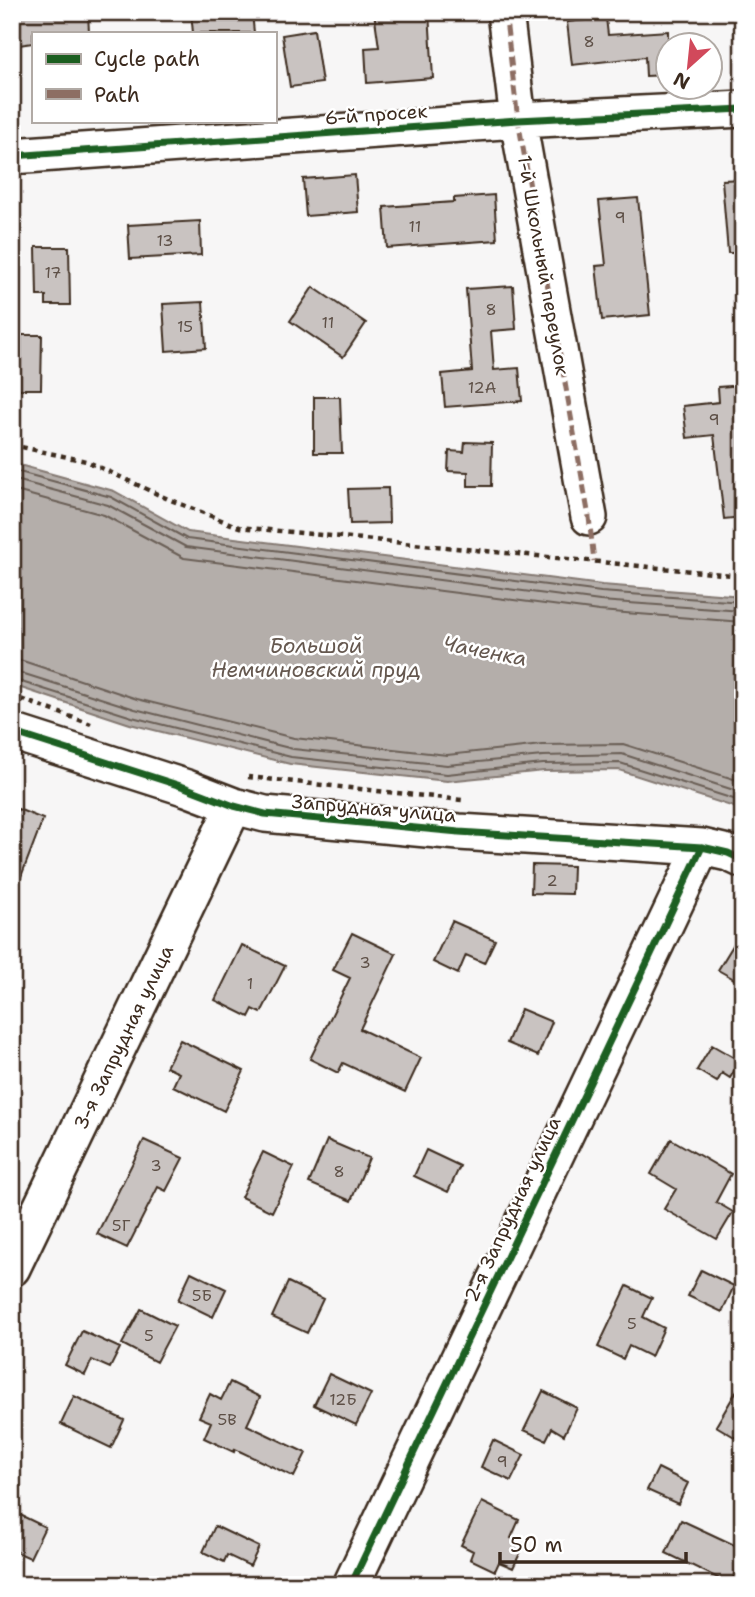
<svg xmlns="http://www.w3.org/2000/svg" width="755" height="1597" viewBox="0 0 755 1597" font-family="'Shantell Sans',sans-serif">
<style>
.water{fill:#b4aeaa;stroke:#847972;stroke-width:2}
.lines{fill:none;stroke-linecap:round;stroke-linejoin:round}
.shore{stroke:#6b5f56;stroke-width:2}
.building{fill:#c9c3c1;stroke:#3b2a1e;stroke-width:2}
.minor-casing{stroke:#3b2a1e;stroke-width:40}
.path{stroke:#3b2a1e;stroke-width:4.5;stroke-dasharray:5 5;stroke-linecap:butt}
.minor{stroke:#fff;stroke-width:35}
.quiet{stroke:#8d6e63;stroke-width:5;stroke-dasharray:10 5;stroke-linecap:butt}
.cycleway-casing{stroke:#fff;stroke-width:11}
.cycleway{stroke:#1b5e20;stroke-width:7}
.labels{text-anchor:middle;stroke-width:5;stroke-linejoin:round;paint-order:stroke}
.number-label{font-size:16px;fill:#5e5047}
.street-label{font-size:19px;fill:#3b2a1e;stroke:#fff}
.water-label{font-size:21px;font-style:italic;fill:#65584f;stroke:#fff}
</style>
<rect width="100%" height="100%" fill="#f7f6f6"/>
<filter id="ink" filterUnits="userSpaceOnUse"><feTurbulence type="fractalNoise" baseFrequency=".0143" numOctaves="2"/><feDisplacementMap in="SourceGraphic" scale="14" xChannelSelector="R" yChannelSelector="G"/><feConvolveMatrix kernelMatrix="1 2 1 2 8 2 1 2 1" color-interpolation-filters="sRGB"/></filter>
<g filter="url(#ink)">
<path class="water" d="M12,463L114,491L188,532L602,585L743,596V810L619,770L544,771L447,781L290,764L130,724L12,685Z"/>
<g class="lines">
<path class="shore" d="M12,470L111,497L187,539L601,592L743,602
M12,479L108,505L186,547L600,601L743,611
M12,490L104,515L184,558L599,611L743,622
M12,660L23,661L137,699L294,738L447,755L542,745L623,744L743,782
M12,670L135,709L293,749L447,765L543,756L622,754L743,793
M12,679L132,717L291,757L447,774L543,764L620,763L743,802"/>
</g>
<path class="building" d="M12,12H88L89,33H33V43L12,46Z
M191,12H252L254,33H193Z
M374,12H429L433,78L367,83L365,48L379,47Z
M606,18L608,35L668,31V75L646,76L645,57L572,65L567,22Z
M314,30L322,83L290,87L282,35Z
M355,175L358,212L306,216L303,179Z
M743,179V253H728L722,180Z
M494,195L497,240L387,248L384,207L454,202V198Z
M638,198L650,315L602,320L596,266L606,265L599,201Z
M200,221L201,255L130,259L128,225Z
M36,247H69L70,305H46V296H37Z
M513,286L516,329L491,331L494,370L519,368L522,401L445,407L442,374L472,371L466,289Z
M313,287L366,323L343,357L290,321Z
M203,302L206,348L166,351L163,304Z
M12,335H42L41,389H12Z
M743,385V517L724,519L714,435L687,438L683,406L719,402L718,387Z
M314,397H340L342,453H314Z
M465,442L492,443L491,486H468V472L448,471L449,451L464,452Z
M388,488L389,523L350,524L348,489Z
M18,809L43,819L14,895H12V825Z
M532,865L573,866L572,894L531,893Z
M452,921L495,940L484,963L466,955L458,974L433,962Z
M743,929V984L718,970Z
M352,933L396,954L360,1029L421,1058L405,1092L343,1063L338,1073L310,1059L350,978L333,970Z
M242,945L285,966L261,1013L253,1009L249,1017L215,1000Z
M521,1009L552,1022L538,1056L507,1043Z
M180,1040L244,1071L224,1111L173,1086L179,1073L166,1067Z
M712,1045L740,1061L730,1078L722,1073L717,1082L697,1070Z
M671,1139L731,1174L716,1202L733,1212L717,1239L664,1209L676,1189L651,1174Z
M144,1140L183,1158L166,1191L158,1187L127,1248L97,1234Z
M327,1140L369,1158L351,1201L309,1183Z
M426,1150L460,1166L448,1192L414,1176Z
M263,1152L294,1167L272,1212L241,1197Z
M701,1270L734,1286L722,1312L688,1296Z
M191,1272L226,1289L213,1317L178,1300Z
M288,1282L323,1299L307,1333L272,1317Z
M627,1286L652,1298L643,1317L664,1328L651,1357L629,1346L623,1359L598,1347Z
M141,1309L175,1326L156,1362L122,1344Z
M82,1331L120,1348L110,1368L92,1360L85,1375L65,1365Z
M329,1374L371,1394L356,1425L314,1405Z
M743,1380V1442L716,1426Z
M230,1382L260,1397L247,1425L306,1453L294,1477L235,1449L234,1452L204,1438L211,1422L199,1417L210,1394L221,1400Z
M543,1391L577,1408L564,1435L552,1428L546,1440L524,1430Z
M74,1396L124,1420L111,1448L61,1424Z
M493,1440L524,1455L511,1481L481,1467Z
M658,1468L688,1483L678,1504L647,1490Z
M482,1502L519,1520L511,1538L524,1545L513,1568L499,1562L495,1571L470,1559L473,1551L461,1545Z
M12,1511L45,1527L30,1558L12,1550Z
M681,1520L743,1549V1557L730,1584L666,1553Z
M215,1526L259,1547L250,1566L227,1555L224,1562L203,1552Z"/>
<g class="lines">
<g class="minor-casing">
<path id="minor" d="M505,12L518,120L589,517
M12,156L518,120L743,109
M12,732L187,788L234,806L265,814L459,832L702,847L728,853L743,860
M12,1268L234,806
M351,1585L702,847"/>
</g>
<path class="path" d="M12,445L86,461L168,499L239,527L743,576
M12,696L91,724
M248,777L462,800"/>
<use href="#minor" class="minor"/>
<path class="quiet" d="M505,12L518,120L589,517L594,561"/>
<g class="cycleway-casing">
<path id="cycleway" d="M12,156L518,120L743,109
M12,732L187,788L234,806L265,814L459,832L702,847L728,853L743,860
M351,1585L702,847"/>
</g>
<use href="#cycleway" class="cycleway"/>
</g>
</g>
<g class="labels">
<g class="number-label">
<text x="589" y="47">8</text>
<text x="620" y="223">9</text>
<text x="415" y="232">11</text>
<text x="165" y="246">13</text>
<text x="53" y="278">17</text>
<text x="491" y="315">8</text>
<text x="328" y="328">11</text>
<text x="185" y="332">15</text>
<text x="482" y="393">12А</text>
<text x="714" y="425">9</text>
<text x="552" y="886">2</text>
<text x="365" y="968">3</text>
<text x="250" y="989">1</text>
<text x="156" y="1171">3</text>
<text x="339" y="1177">8</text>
<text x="121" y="1231">5Г</text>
<text x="202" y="1301">5Б</text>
<text x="632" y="1329">5</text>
<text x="149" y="1341">5</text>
<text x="343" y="1405">12Б</text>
<text x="227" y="1425">5В</text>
<text x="502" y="1467">9</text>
</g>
<g class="street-label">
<text transform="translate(376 114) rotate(-4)" y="7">6-й просек</text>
<text transform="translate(544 265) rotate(80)" y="7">1-й Школьный переулок</text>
<text transform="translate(374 808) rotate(5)" y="7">Запрудная улица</text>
<text transform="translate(123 1037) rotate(-64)" y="7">3-я Запрудная улица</text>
<text transform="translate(512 1209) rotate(-65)" y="7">2-я Запрудная улица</text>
</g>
<g class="water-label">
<text x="316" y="653">Большой<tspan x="316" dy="24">Немчиновский пруд</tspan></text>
<text transform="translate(485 651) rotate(11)" y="7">Чаченка</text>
</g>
</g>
<rect width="755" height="1597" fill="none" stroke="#fff" stroke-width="42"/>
<rect x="21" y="21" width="713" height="1555" fill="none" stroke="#3b2a1e" stroke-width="2.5" filter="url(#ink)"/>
<rect x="32" y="32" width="245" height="91" fill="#ffffff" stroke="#b1aaa5" stroke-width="2"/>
<rect x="46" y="54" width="35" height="10" fill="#1b5e20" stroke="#b1aaa5" stroke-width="2"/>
<text x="94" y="66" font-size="21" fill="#3b2a1e">Cycle path</text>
<rect x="46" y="89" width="35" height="10" fill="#8d6e63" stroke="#b1aaa5" stroke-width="2"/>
<text x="94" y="102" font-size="21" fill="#3b2a1e">Path</text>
<g transform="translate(689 66) rotate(207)"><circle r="33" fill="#ffffff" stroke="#b1aaa5" stroke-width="2"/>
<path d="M0-5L12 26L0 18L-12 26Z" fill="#d1495b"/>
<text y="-10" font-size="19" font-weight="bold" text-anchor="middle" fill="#3b2a1e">N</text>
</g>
<path d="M500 1552v10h186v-10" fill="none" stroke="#3b2a1e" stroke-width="3.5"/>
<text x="510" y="1552" font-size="21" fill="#3b2a1e" stroke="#ffffff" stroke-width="5" paint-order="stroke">50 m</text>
</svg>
